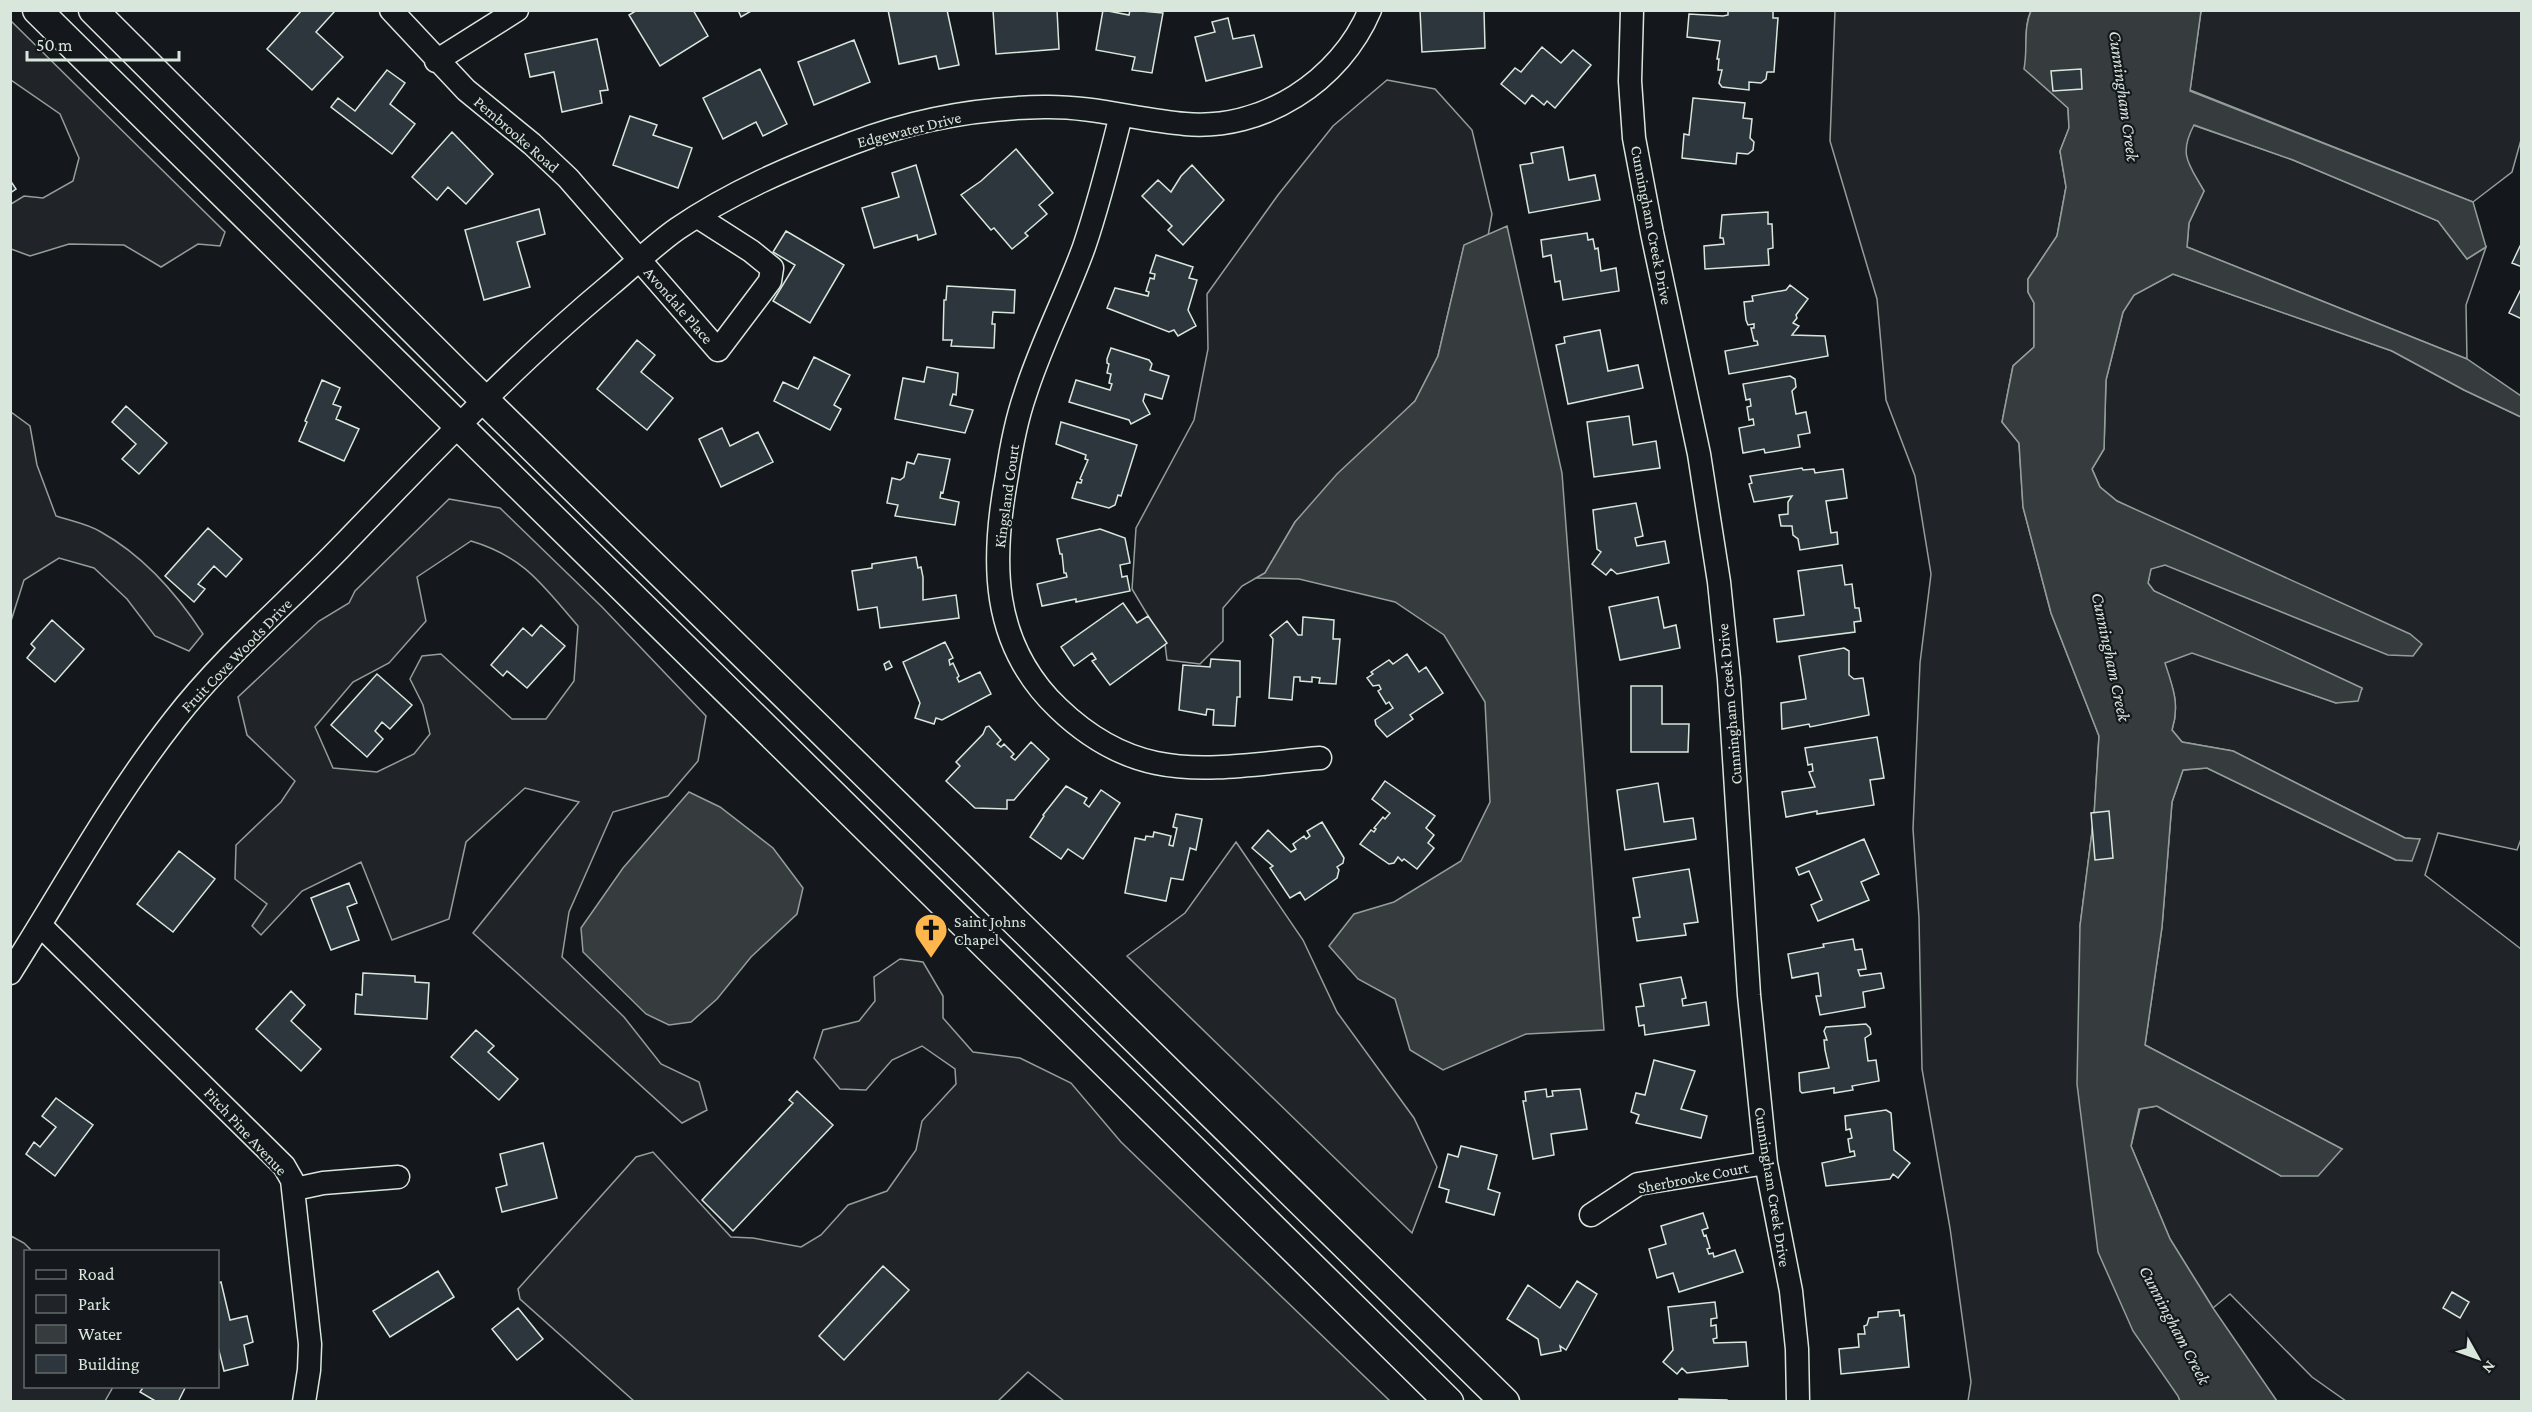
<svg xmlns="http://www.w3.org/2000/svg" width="2532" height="1412" viewBox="0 0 2532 1412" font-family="'Crimson Pro',serif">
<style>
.green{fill:#202428;stroke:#939e99;stroke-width:1.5;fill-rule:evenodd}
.water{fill:#363b3e;stroke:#939e99;stroke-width:1.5}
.building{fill:#2c363c;stroke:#d8e6dc;stroke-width:1.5}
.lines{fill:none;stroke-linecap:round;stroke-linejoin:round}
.minor-casing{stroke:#d8e6dc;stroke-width:25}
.major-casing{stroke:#d8e6dc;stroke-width:31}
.minor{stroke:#14181c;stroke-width:22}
.major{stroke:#14181c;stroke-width:28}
.labels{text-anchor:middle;stroke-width:4.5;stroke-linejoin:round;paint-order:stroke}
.street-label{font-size:16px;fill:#d8e6dc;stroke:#14181c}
.poi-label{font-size:16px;fill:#d8e6dc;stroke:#14181c;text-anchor:start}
.water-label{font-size:18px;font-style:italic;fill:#d8e6dc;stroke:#14181c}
</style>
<rect width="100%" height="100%" fill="#14181c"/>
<path class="green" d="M1835,11H2031C2023,28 2028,49 2025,69L2068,108L2069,128L2060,151L2066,187L2057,236L2028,279V292L2034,303V347L2013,366L2002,422L2019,443L2023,507L2051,613L2099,736L2094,816L2080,926L2180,1401H1968L1971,1382L1950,1228L1922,1069L1919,918L1913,829L1920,663L1931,574L1915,476L1886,400L1877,299L1830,141Z
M2201,11H2521V140L2512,172L2473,202L2190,90Z
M11,21L225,232L220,246L198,244L161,267L124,245L69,244L30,256L11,249V204L24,196L43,198L73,181L79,158L60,114L11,80Z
M1387,80L1435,89L1472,130L1492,214L1488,236L1464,246L1438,356L1415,401L1295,522L1265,573L1242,586L1223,608V641L1200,664L1167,660L1165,644L1132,589L1136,528L1194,420L1208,349L1207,294L1278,195L1333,126Z
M2193,125L2293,160L2438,221L2467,259L2486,247L2466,305L2467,359L2187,247L2189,223L2204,191C2187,162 2178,157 2193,125Z
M2173,274L2392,351L2464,390L2521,417V839L2517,850L2438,833L2425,875L2521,949V1401H2346L2312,1377L2230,1294L2213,1308L2170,1239L2131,1146L2140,1109L2157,1106L2281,1176L2342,1149L2145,1045L2162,927L2172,802L2183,770L2207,768L2396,860L2419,839L2405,838L2233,751L2182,742L2172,730C2180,705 2173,687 2164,663L2192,652L2336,703L2362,689L2154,591L2148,583L2151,568L2165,565L2164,524L2117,501L2100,487L2092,469L2104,449L2106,380L2123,312L2134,295Z
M11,412L30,426L37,465L56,516C71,521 88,524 101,532C142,555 177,594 203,634L189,651L155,636L127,599L94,568L59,558L24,580L11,621Z
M449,499L500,508L602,607L706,716L698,761L668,796L613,812L569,912L562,957L624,1017L661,1064L699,1082L707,1110L682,1123L473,933L579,802L525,788L466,842L449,919L392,940L361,862L302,891L261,935L252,926L267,904L235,879L236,845L281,802L295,781L247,735L238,697L319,621L349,603L355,591ZM471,541C525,557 543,586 578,626L574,681L546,719H512L441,654L422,656L410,679L423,705L430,734L414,754L377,772L333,768L315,727L353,682L389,663L426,621L417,577Z
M1236,842L1303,940L1337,1012L1414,1118L1437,1167L1412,1233L1127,956L1185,913Z
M900,959L923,962L943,996V1018L973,1052L1020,1058L1071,1083L1121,1142L1390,1401H1064L1028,1372L998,1401H634L520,1299L518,1289L636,1157L653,1152L731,1237L753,1238L801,1247L821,1235L848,1205L887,1191L916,1150L922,1121L956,1084L955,1069L922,1046L892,1060L866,1090L840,1089L814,1058L823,1030L859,1021L875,1001L874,977Z
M11,1236L24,1243L32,1251L26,1252V1386L113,1387L105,1401H11Z"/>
<path class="water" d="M2031,11H2201L2190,91L2473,202L2486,247L2467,259L2438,221L2293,160L2194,125C2178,155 2189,164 2204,191L2189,223L2187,247L2467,359L2521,396V417L2464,390L2392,351L2173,274L2134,295L2123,312L2106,380L2104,449L2092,469L2100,487L2117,501L2410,634L2422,644L2413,656L2388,655L2165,565L2151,569L2148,583L2154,591L2362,688L2358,701L2336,703L2192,653L2165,663C2173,687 2180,705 2172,730L2182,742L2233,751L2405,838L2420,839L2412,861L2396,860L2207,768L2183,770L2172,802L2162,927L2145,1045L2342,1149L2318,1176H2281L2157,1106L2139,1109L2131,1146L2170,1239L2213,1308L2277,1401H2180L2178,1396L2133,1331L2098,1252L2077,1084L2080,926L2094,816L2099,736L2051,613L2023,507L2019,443L2002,422L2013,366L2034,347V303L2028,292V279L2057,236L2066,187L2060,151L2069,128L2068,108L2024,69C2028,49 2023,28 2031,11Z
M1507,226L1562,473L1604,1030L1526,1034L1443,1070L1410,1050L1395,999L1358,979L1329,946L1354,914L1394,902L1461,861L1490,802L1485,702L1444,635L1395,602L1299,579L1256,578L1265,573L1295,522L1337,474L1415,401L1438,356L1464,245Z
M689,792L720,807L773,848L803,888L797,914L751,957L717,999L691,1022L669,1025L646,1014L583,952L581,928L623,868Z"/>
<path class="building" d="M302,10L335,11L316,32L343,57L312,90L267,49Z
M637,10H693L708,36L660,66L629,15Z
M738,10H753L741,17Z
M888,10H947L959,65L939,69L936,56L899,64Z
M993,10H1057L1059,49L996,54Z
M1103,10L1129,15L1130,10L1163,13L1152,73L1132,70L1135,57L1096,50Z
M1420,10H1484L1485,48L1422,52Z
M1728,10H1773V18H1778L1774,72H1767L1766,79L1761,83L1749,82V90L1722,87L1719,83L1722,70H1718L1719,59H1717L1720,41L1687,37L1689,14L1723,16L1728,15Z
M1228,18L1233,39L1254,35L1262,67L1206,81L1195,37L1215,32L1212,22Z
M597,39L608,90L600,91L602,103L562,112L554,72L530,77L525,54Z
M854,40L870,82L814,105L798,62Z
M1542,47L1561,63L1573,50L1591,65L1555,108L1547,101L1544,105L1532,95L1525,104L1501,84L1515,68L1521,72Z
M760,69L787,124L763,136L756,122L723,139L703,98Z
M2081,69L2082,89L2053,91L2051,71Z
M387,70L405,83L390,104L415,124L392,154L331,107L338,98L355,111Z
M1693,98L1745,103L1743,118L1752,119L1750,138L1754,142L1753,150L1748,154L1737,153L1736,164L1682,158L1684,134L1689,135Z
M630,116L657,125L653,135L692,148L678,188L613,165Z
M452,132L493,174L466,204L448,187L437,200L412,177Z
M1563,147L1569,180L1595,175L1600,200L1529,213L1520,165L1533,163L1531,153Z
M1016,149L1053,193L1039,205L1047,214L1025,233L1028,236L1012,249L994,228L991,230L961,195L981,181Z
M916,165L936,234L918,240L917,235L874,248L862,208L899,197L892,173Z
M1192,165L1224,200L1183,245L1168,230L1172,226L1142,196L1158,180L1171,192L1181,176Z
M10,180L16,189L10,193Z
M539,209L545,234L517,242L530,287L484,300L465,230Z
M1768,212V224H1772L1773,248L1768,249L1769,265L1705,269L1704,246L1724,244L1723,238H1720L1722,215Z
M786,231L844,265L810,323L773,301L795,265L773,252Z
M1587,233L1588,240L1593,239L1595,249L1598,248L1601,271L1616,268L1619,291L1563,300L1560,281L1555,282L1551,255L1543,257L1541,240Z
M2522,242V267L2512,263Z
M1156,255L1193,267L1189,278L1197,280L1188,310L1196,326L1178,336L1174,330L1169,332L1107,308L1115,288L1148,296L1149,292L1146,291L1150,278L1154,279L1155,274L1150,273Z
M1790,285L1808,299L1796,315L1797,318L1793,323L1799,326L1792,335L1825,336L1828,356L1729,374L1725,351L1758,345L1757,341H1754L1751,328H1754V324L1748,325L1746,320L1744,302L1753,301L1752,296L1786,290Z
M947,286L1015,290L1014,313L993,312L992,324H995L994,348L951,346L952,340H943L944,300H946Z
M2522,287V319L2509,313Z
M1600,330L1608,371L1638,365L1643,388L1568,404L1556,345L1565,343L1564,337Z
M637,340L655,355L641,372L673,398L647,430L597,389Z
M1111,348L1149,360L1152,364L1150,370L1169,376L1162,399L1145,394L1143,401L1150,414L1131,424L1129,420L1069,402L1076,380L1110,390L1112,384L1109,383L1111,374L1107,373L1109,364L1107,363V359Z
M814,357L850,375L834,405L841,409L830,430L774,401L783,382L798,389Z
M927,367L958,373L956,395L953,394L950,405L973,410L965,433L895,419L903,378L924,382Z
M1790,376L1795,379L1796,387L1792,391L1796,414L1806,412L1810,433L1798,435L1800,447L1765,453L1764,449L1743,453L1739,428L1754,425L1753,419L1749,420L1747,407L1751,406L1750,399L1746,400L1743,384Z
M322,380L340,388L333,404L341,407L336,419L359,429L344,461L299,441L307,422L305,421Z
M126,406L167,443L139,474L122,459L136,444L112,422Z
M1629,416L1633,445L1656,441L1660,468L1594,477L1587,422Z
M1061,422L1137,445L1121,496L1118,495L1115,505L1109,508L1072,498L1077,482L1081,483L1082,480L1080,479L1088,460L1085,459L1086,455L1056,444Z
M722,428L730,446L758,432L773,462L721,487L699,439Z
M918,454L950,459L943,493L941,492L940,498L959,502L955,525L895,516L898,505L887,503L892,478L900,480L904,477L907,462L914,464Z
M1802,468L1803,470L1814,469L1815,473L1843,469L1847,498L1826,501L1831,533L1837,532L1838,544L1800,550L1798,539L1793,535L1792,526H1781L1779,515L1788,514V502L1792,496L1754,502L1749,484L1752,483L1750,476Z
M1636,503L1643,536L1635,538L1637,546L1665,541L1669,563L1617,574L1611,569L1606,575L1592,564L1601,552L1597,549L1593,510Z
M208,528L242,559L226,577L214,566L198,584L205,589L194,602L165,576Z
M1100,529L1125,538L1130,563L1120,565L1122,577L1127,576L1130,591L1076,602V599L1042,606L1037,584L1067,577L1066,573H1064L1062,554H1060L1057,539Z
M916,557L918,568L921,567L923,577V600L956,595L959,618L880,628L877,607L858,610L852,571L872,568V564Z
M1842,565L1845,585L1852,584L1855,608H1859L1861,621L1854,622L1855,632L1777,642L1774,619L1804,615L1798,571Z
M1658,597L1664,628L1676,625L1680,648L1620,660L1609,607Z
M1123,603L1137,623L1148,616L1167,643L1110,685L1092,661L1096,659L1092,653L1074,666L1061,647Z
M1303,617L1334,620L1333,639H1340L1336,684L1319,683L1320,678L1312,677V682L1300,681V677H1294L1292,700L1269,698L1273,639L1270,635L1287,621L1298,635H1302Z
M52,620L84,649L55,682L27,658L35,648L31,644Z
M541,625L565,646L527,688L507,671L503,676L491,665L523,628L532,636Z
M945,642L953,658L949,660L950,665L953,663L959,676L957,678L959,682L980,672L991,694L942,720L936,718L934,724L915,718L920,703L903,662Z
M1844,648L1849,651V675L1854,679L1863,678L1869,715L1810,727L1809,724L1782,729L1781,703L1806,699L1799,656Z
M1407,654L1419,672L1426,667L1443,693L1410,715L1413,719L1387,737L1376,725L1375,720L1393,708L1389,702L1386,704L1378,691L1381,689L1379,685L1373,686L1367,678L1373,674L1371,672L1389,660L1393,664Z
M1211,659L1240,661V697H1237L1235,726L1213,725L1214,710L1207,709L1206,715L1179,710L1183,665L1210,667Z
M889,661L892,667L886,670L884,664Z
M377,674L412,705L390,729L382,722L375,731L383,739L367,757L331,725Z
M1631,686H1662V724H1689L1688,752H1631Z
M989,726L1001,740L997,744L1001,747L1004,744L1014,754L1011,757L1015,760L1031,742L1049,759L1014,800H1007V809L975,808L946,781L960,766L956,762L983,734L986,727Z
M1877,737L1884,778L1870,780L1874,805L1817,814V811L1786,817L1782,792L1815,787L1809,772L1813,771L1812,764L1808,765L1805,748Z
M1385,781L1435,816L1426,828L1434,835L1428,843L1434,848L1417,869L1404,859L1402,861L1398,857L1394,863L1389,864L1360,844L1371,830L1374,832L1376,829L1374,828L1383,817L1385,819L1390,813L1372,799Z
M1658,783L1664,822L1693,818L1696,839L1625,850L1617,790Z
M1066,786L1087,798L1084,803L1089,807L1101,790L1120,803L1083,859L1068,849L1061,859L1030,837L1044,816L1043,815Z
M2109,811L2113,858L2095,860L2091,813Z
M1176,814L1202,819L1196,850L1190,848L1183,880L1171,878L1166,901L1125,893L1135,838L1145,840L1146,836L1153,837L1154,832L1171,836L1169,845L1173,846L1177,828L1173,827Z
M1322,822L1344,858L1343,863L1337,867L1339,870L1337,878L1305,900L1300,892L1290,898L1270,868L1273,866L1252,848L1268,830L1291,852L1296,849L1293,844L1304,836L1306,839L1310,836L1307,831Z
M1864,839L1879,874L1861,882L1869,900L1818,921L1811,905L1822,900L1809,871L1799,875L1796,868Z
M179,851L215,879L173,932L137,904Z
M1689,869L1698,922L1684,924L1686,935L1637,941L1633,918L1640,917L1633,878Z
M349,883L357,903L347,907L359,940L331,950L311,898Z
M1853,939L1855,950L1862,949L1866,969L1858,970L1860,976L1881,973L1884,988L1863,992L1865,1007L1820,1015L1816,996H1821L1818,973L1792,978L1788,954L1824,947L1823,944Z
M363,973L415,976V982L429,983L427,1019L355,1014L356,994L362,995Z
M1681,977L1686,998L1682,999L1683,1006L1706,1002L1709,1025L1645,1035L1644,1025L1639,1026L1636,1007L1644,1006L1640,984Z
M291,991L305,1005L291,1021L321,1049L301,1071L256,1029Z
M1866,1024L1870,1028L1871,1034L1865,1038L1868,1061L1876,1060L1879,1081L1852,1086L1853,1090L1834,1093V1088L1802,1093L1800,1091L1799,1073L1829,1068L1825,1050L1824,1040H1827L1824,1031L1826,1027Z
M476,1030L494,1046L488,1052L518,1079L499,1100L451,1057Z
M1654,1060L1695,1071L1681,1109L1707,1116L1701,1138L1636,1123L1639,1115L1631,1112L1636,1093L1645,1095Z
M1546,1089L1547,1097L1553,1096L1552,1091L1580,1089L1587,1129L1551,1134L1554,1155L1533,1159L1523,1101H1526L1525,1092Z
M797,1091L833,1125L733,1231L702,1200L793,1103L789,1100Z
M56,1098L93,1125L55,1176L26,1154L34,1142L40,1147L56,1127L42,1116Z
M1886,1110L1891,1113L1894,1150L1910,1163L1898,1178L1893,1174L1890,1179L1826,1186L1822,1163L1855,1156L1854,1151L1850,1152L1848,1139L1852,1138L1850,1129L1846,1130L1845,1116Z
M543,1143L557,1198L502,1212L496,1188L507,1185L500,1154Z
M1461,1146L1497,1155L1488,1189L1500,1193L1494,1215L1446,1202L1449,1190L1439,1187L1448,1154L1458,1157Z
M1703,1213L1708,1228L1702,1230L1704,1236L1706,1235L1710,1248L1707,1249L1709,1254L1713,1253L1714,1257L1735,1250L1743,1272L1679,1292L1673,1273L1657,1278L1649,1249L1666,1244L1661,1226Z
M883,1266L909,1290L844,1360L819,1336Z
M438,1271L454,1297L390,1337L373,1311Z
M1577,1281L1597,1294L1566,1350L1560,1346L1561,1351L1541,1355L1538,1339L1507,1319L1528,1285L1560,1308Z
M221,1282L230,1320L247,1316L253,1342L244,1345L248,1365L224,1371L218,1347V1283Z
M2452,1292L2469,1302L2460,1318L2443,1308Z
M1715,1302L1717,1318L1711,1319V1326L1716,1325L1717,1338L1713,1339L1714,1343L1746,1342L1748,1366L1687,1373L1682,1368L1677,1374L1663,1362L1673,1350L1668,1307Z
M518,1308L543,1339L517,1360L492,1329Z
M1899,1310L1900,1316L1904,1315L1909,1367L1841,1374L1839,1349L1859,1347L1858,1334H1865L1864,1326L1867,1325L1869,1318L1878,1317V1312Z
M144,1386H186L178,1402H157L140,1392Z
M1679,1399L1727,1400V1402H1679Z"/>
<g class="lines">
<g class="minor-casing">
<path id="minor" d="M391,10L466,90L532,144L568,178L718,350L770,281L772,268L751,251L698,217
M1632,10L1630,81L1634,138L1652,233L1699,454L1719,582L1729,679L1749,995L1766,1163L1791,1291L1797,1349L1798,1402
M436,61L517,10
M1121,115C1110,159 1099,203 1084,247C1066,297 1041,344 1025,395C1016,421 1011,448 1007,475C991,560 990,643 1058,708C1086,735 1118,755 1156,763C1207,774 1268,762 1320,758
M40,925L284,1166L292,1180L310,1344L309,1370L304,1402
M10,973C64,888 112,799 175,719C224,656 286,604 341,547C428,457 513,366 609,286C632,267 653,246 677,229C731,192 792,166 853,143C913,120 980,108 1044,107C1092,106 1138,120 1185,124C1263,131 1340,81 1370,10
M295,1189L323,1183L398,1177
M1591,1215L1638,1184L1766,1163"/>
</g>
<g class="major-casing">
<path id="major" d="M37,10L1449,1402
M93,10L458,374L1505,1402"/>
</g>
<use href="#minor" class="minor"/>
<use href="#major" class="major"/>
</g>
<defs>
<g id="church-pin" transform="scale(1.725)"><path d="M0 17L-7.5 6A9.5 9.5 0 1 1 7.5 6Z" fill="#ffb74d" stroke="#14181c"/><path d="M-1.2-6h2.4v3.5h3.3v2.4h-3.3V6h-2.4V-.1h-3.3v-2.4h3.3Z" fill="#111"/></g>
</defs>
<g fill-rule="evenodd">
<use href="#church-pin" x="931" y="930"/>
</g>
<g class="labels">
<g class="street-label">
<text transform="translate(909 129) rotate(-14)" y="6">Edgewater Drive</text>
<text transform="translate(517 134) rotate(41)" y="6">Pembrooke Road</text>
<text transform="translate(1652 225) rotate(79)" y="6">Cunningham Creek Drive</text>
<text transform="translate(679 305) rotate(49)" y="6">Avondale Place</text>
<text transform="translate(1006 496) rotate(-82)" y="6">Kingsland Court</text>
<text transform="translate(236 655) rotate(-46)" y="6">Fruit Cove Woods Drive</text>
<text transform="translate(1729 704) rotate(-95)" y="6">Cunningham Creek Drive</text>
<text transform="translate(246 1131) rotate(47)" y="6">Pitch Pine Avenue</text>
<text transform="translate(1693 1177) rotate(-11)" y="6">Sherbrooke Court</text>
<text transform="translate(1773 1187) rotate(81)" y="6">Cunningham Creek Drive</text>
</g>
<g class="poi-label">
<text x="954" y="927">Saint Johns<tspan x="954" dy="18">Chapel</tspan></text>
</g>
<g class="water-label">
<text transform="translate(2124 96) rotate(82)" y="6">Cunningham Creek</text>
<text transform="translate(2111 657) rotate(78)" y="6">Cunningham Creek</text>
<text transform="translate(2175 1325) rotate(62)" y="6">Cunningham Creek</text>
</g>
</g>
<rect width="2532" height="1412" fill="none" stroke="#d8e6dc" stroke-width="24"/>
<rect x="24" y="1250" width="195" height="138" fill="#14181c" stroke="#626a69" stroke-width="1.5"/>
<rect x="36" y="1270" width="30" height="9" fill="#14181c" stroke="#626a69" stroke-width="1.5"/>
<text x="78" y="1280" font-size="18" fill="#d8e6dc">Road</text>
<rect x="36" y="1295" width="30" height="18" fill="#202428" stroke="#626a69" stroke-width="1.5"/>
<text x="78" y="1310" font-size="18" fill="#d8e6dc">Park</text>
<rect x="36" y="1325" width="30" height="18" fill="#363b3e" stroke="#626a69" stroke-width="1.5"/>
<text x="78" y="1340" font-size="18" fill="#d8e6dc">Water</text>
<rect x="36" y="1355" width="30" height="18" fill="#2c363c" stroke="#626a69" stroke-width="1.5"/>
<text x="78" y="1370" font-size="18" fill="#d8e6dc">Building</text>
<g transform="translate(2478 1358) rotate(130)" stroke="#14181c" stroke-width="4.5" paint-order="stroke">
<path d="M0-4.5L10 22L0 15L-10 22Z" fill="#d8e6dc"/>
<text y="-9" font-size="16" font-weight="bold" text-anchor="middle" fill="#d8e6dc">N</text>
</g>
<path d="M27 51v9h152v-9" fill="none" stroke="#d8e6dc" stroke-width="3"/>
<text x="36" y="51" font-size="18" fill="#d8e6dc" stroke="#14181c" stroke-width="4.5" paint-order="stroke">50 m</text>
</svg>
